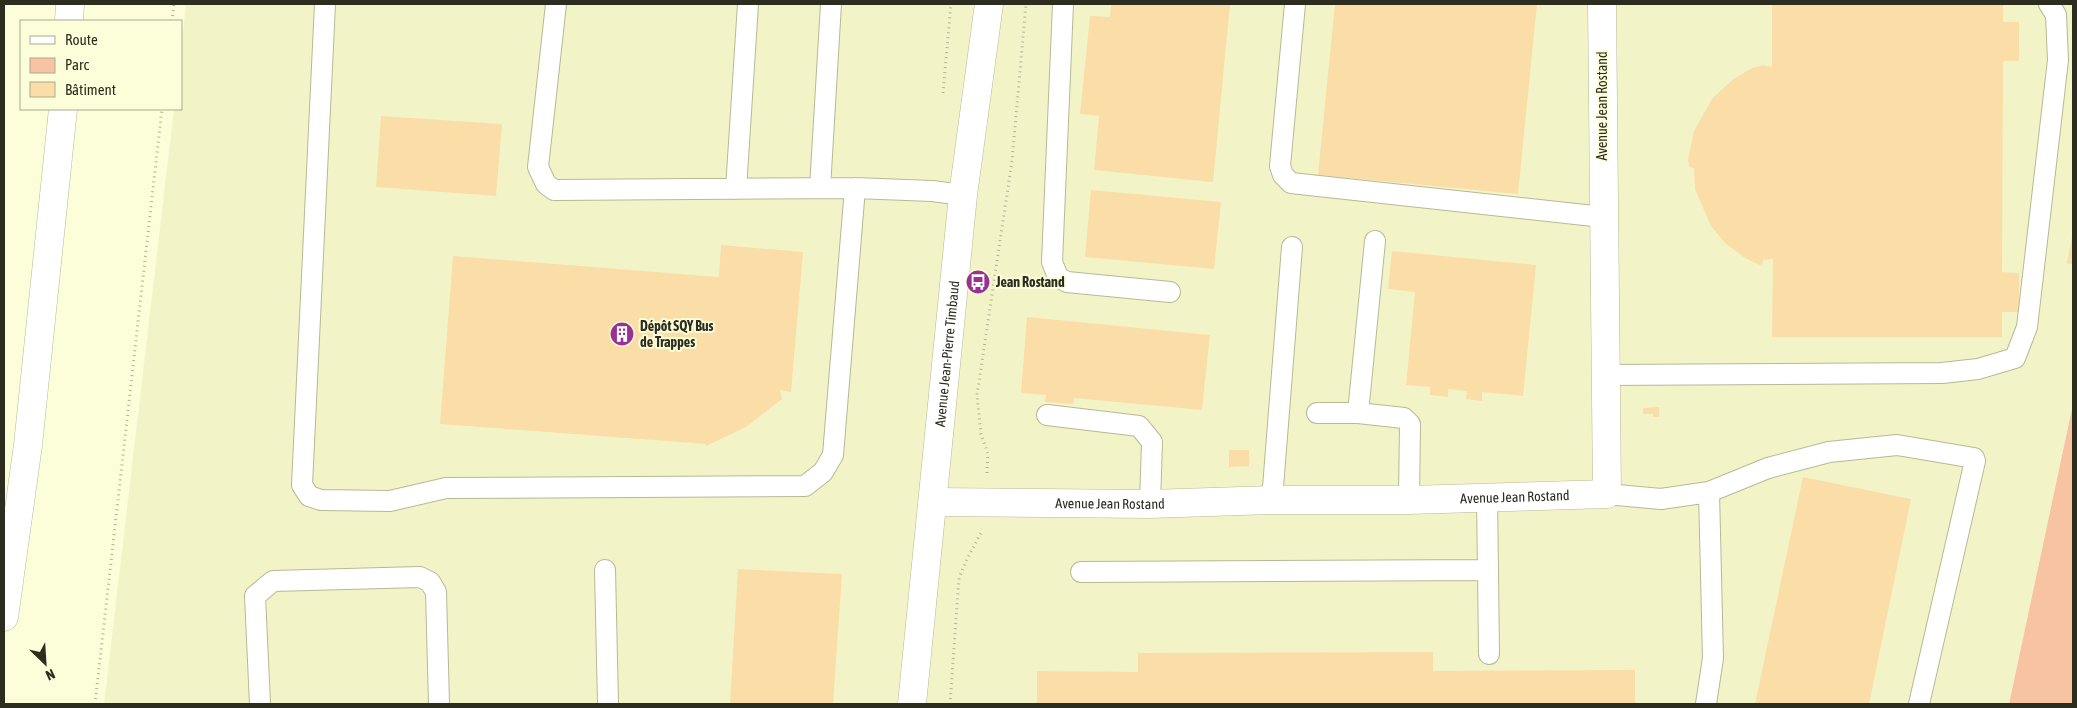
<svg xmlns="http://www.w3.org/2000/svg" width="2077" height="708" font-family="'Asap Condensed',sans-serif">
	<rect width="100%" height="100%" fill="#fcfed9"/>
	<!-- built -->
	<path fill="#f2f4c8" d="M186 4H2073V404L2009 704H104L174 109H181V48Z"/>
	<!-- green -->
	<path fill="#f7c3a3" d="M2073 404V704H2009Z"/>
	<!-- building -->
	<path fill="#fbdda8" d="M1111 4H1230L1213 182 1094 170 1099 116 1080 114 1090 16 1110 17Z
		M1335 4H1537L1518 194 1318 175Z
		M1772 4H2003V22H2019V61H2003L2002 272 2019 273V312H2002V337H1772L1773 259 1763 260 1762 266 1745 258 1725 243 1711 226 1695 189 1694 168 1689 167 1688 160 1694 131 1712 99 1732 80 1752 68 1763 65 1772 67Z
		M381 116 502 124 496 196 376 187Z
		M1091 190 1221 202 1214 269 1085 257Z
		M2072 237H2073V265L2067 263Z
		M721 245 803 252 791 392 780 390 782 399 746 427 706 446V444L440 424 453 256 719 277Z
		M1392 251 1536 265 1523 396 1482 392V401L1466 399 1467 391 1448 389V397L1430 395V387L1406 385 1415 292 1388 289Z
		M1027 317 1210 335 1202 410 1074 398V404L1045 402 1046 395 1021 393Z
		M1659 407V417H1653V414H1643V408Z
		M1229 450H1249V466L1229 467Z
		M1803 477 1911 499 1869 704H1755Z
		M738 569 842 574 833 704H730Z
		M1433 652V671L1635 670V704H1037V671L1138 672V653Z"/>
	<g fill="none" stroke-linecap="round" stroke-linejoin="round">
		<defs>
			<path id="lane" d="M325 4 302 485 309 496 321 500 390 501 446 488 805 486 823 472 833 455 855 188
				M556 4 538 167 546 184 554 190 855 188 932 191 963 195
				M1063 4 1052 262 1058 277 1067 282 1170 292
				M1295 4 1280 166 1283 175 1291 183 1603 217
				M820 188 831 4
				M736 189 748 4
				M1604 375 1942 373 1978 369 2015 358 2027 327 2058 60 2056 15 2049 4
				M1317 413H1358L1404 418 1410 424 1409 500
				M1358 413 1375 241
				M1047 415 1139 426 1152 442 1150 504
				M1606 494 1661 499 1709 492 1768 468 1829 452 1897 445 1974 458 1975 461 1919 704
				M1272 500 1292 247
				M605 570 608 704
				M1488 570 1489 654
				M1081 572 1488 570 1487 498
				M260 704 255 596 273 581 420 577 430 582 436 592 439 704
				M1706 704 1713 658 1709 492"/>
			<g id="street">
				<path id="s1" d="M934 502 1150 504 1272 500H1409L1607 494 1602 4"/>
			</g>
			<g id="secondary">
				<path d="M69 21 70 4"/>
				<path d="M4 617 28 445 63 109"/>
				<path id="s2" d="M912 704 963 195 989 4"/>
			</g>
		</defs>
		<!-- lane casing -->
		<use href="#lane" stroke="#b7b995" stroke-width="22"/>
		<!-- street casing -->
		<use href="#street" stroke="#b7b995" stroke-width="29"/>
		<!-- secondary casing -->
		<use href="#secondary" stroke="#b7b995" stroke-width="29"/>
		<!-- path -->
		<path stroke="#b2b397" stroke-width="3" stroke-dasharray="1 4" stroke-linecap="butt" d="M172 21 174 4
			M943 93 951 4
			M987 473 988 454 981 434 977 395 1012 161 1026 4
			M95 704 162 109
			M950 704 959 578 967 559 981 533"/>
		<!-- lane -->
		<use href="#lane" stroke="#fff" stroke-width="20"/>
		<!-- street -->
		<use href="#street" stroke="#fff" stroke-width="28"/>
		<!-- secondary -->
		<use href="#secondary" stroke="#fff" stroke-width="28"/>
	</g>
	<!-- icons -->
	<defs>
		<symbol id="bus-disc" viewBox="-11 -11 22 22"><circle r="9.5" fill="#983196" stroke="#fcfed9"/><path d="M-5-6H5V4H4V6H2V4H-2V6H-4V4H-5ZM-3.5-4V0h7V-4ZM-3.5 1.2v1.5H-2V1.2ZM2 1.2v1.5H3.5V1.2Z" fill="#fff"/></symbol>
		<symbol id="building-disc" viewBox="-11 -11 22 22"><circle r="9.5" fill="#983196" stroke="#fcfed9"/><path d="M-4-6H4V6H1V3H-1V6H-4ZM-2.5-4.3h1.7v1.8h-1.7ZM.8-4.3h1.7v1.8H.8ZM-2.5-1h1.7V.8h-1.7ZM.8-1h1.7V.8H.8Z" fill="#fff"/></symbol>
	</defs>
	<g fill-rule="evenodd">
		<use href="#bus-disc" x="964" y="268" width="28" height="28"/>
		<use href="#building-disc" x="608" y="320" width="28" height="28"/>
	</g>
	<g text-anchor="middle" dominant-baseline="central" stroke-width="4" stroke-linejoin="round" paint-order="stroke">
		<!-- street labels -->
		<g font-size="14" fill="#2c2d1f" stroke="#fcfed9">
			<text transform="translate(1602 106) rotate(-90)">Avenue Jean Rostand</text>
			<text stroke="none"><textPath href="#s2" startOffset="352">Avenue Jean-Pierre Timbaud</textPath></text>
			<text stroke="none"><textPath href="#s1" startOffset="581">Avenue Jean Rostand</textPath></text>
			<text stroke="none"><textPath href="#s1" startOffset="176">Avenue Jean Rostand</textPath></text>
		</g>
		<!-- poi labels -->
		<g font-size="14" font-weight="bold" fill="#2c2d1f" stroke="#fcfed9" text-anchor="start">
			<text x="996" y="282">Jean Rostand</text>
			<text x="640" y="326">Dépôt SQY Bus<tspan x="640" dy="16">de Trappes</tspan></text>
		</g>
	</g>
	<!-- border -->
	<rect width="2077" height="708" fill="none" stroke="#2c2d1f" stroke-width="10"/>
	<!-- legend -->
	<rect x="20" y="20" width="162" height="90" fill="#fcfed9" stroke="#a9aa8f"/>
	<rect x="30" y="36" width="25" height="8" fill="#ffffff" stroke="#a9aa8f"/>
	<text x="65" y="45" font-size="15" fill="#2c2d1f">Route</text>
	<rect x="30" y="58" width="25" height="15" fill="#f7c3a3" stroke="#a9aa8f"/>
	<text x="65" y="70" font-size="15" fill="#2c2d1f">Parc</text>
	<rect x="30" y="82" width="25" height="15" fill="#fbdda8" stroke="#a9aa8f"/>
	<text x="65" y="95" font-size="15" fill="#2c2d1f">Bâtiment</text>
	<!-- north arrow -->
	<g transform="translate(45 663) rotate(155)" stroke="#fcfed9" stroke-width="4" paint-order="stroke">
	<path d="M0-4L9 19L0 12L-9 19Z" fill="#2c2d1f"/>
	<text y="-8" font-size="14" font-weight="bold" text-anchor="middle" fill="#2c2d1f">N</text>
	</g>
</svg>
